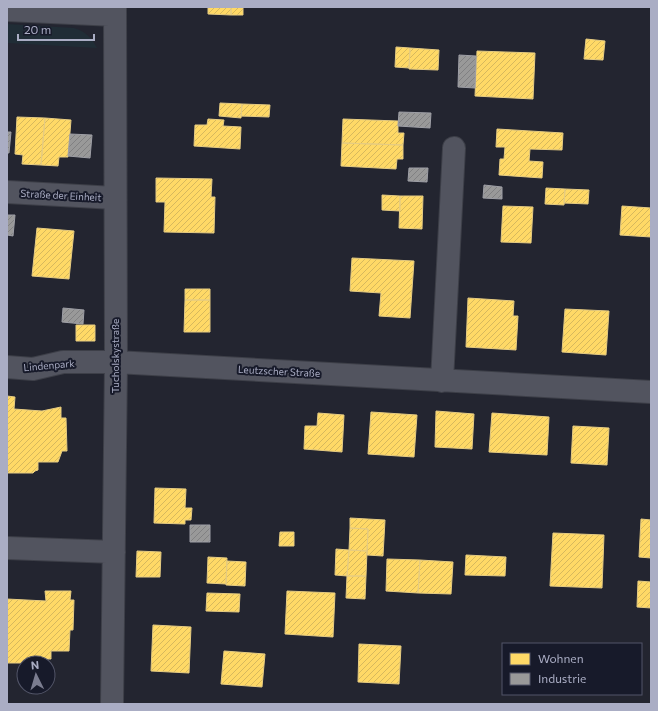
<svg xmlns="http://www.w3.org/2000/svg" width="658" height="711" font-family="Commissioner,sans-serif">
	<defs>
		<pattern id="homes-hatch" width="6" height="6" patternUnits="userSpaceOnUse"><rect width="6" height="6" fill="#ffd966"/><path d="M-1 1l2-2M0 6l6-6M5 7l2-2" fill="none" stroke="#d6b85d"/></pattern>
		<pattern id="industry-hatch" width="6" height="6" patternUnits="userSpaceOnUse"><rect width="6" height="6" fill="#999"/><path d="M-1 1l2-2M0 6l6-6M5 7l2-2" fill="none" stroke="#808082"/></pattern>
	</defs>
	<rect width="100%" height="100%" fill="#232530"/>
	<!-- grass -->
	<path fill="#202d36" d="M7 24 74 28C86 32 91 37 97 48L7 43Z"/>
	<!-- homes -->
	<path fill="url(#homes-hatch)" stroke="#e6cc82" d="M208 7H231V15L208 14Z
		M231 7H243V15H231Z
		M586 39 605 41 603 60 584 59Z
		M396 47 410 48 409 68 395 67Z
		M410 48 439 50 438 70 409 69Z
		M477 51 535 53 533 99 475 96Z
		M220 103 242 104 241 118 219 116Z
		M242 104 270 105 269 117 241 116Z
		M17 117 45 118 41 165 22 164 23 155 15 154Z
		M45 118 71 120 68 157H59L58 166 41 165Z
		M208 119 224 120 223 126 241 127 240 149 194 146 195 125H207Z
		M343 119 398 121V133H404L403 145 342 143Z
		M497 129 563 133 562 150 530 149 529 161 543 162 542 178 499 175 500 159H504L505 147H496Z
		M342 143 403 145V159H397L396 169 341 166Z
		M156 178 212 179 211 197H215L214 233 164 232 165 202H156Z
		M546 188 565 189 564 205 545 204Z
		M565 189 589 190 588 204 564 203Z
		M382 195 400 196V211L382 210Z
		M400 196H423L422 229 399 228Z
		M503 206 533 207 531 243 501 242Z
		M622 206 651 208V237L620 235Z
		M37 228 74 231 69 279 32 276Z
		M352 258 414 261 410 318 379 316 381 293 350 291Z
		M185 289H210V300H185Z
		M468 298 514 301 513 316H518L516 350 466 347Z
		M185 300H210V332H184Z
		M565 309 609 311 606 355 562 352Z
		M76 325H95V341H76Z
		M7 396 15 397 14 409 42 411 61 407V418H66L67 451H62L58 462H38V470L35 471 33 473H7Z
		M436 411 474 414 472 449 435 447Z
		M371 412 417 415 414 457 368 454Z
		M318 413 344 415 342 452 304 449 305 426H317Z
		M492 413 549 417 547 455 489 452Z
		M573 426 609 428 607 465 571 463Z
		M155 488 186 489 185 508H192L191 520H185V524L154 523Z
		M350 518 385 520 383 556 367 555 368 529 350 528Z
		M641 519 651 520V558L639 557Z
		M350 528 368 529 367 551 349 550Z
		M280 532H294V546H279Z
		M553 533 604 535 602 588 550 586Z
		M336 549 349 550 347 576 335 575Z
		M349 550 367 551 366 576H347Z
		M137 551 161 552 160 577H136Z
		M466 555 506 557 505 576 465 575Z
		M208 557 227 558 226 584 207 583Z
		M387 559 420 560 418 593 386 591Z
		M420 560 453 562 451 594 418 593Z
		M227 561 246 562 245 586 226 585Z
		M347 576H366L365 599 346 598Z
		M638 581 651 582V608L637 607Z
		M45 591H71L70 600H74L73 630H70L69 651H51V659H34L33 663H7V599L46 601Z
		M287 591 335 593 333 637 285 634Z
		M207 593 240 594 239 612 206 611Z
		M153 625 191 627 189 673 151 671Z
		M359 644 401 646 399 684 358 682Z
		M224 651 265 654 262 687 221 684Z"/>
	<!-- industry -->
	<path fill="url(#industry-hatch)" stroke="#9e9fa6" d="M459 55 476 56 475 88 458 87Z
		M399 112 431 113 430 128 398 126Z
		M7 132H11L9 153H7Z
		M70 134 92 135 90 158 68 156Z
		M409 168H428L427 182 408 181Z
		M484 185 502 187V199L483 198Z
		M7 215H15L13 236 7 235Z
		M63 308 84 310 83 324 62 322Z
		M190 525H210V542H190Z"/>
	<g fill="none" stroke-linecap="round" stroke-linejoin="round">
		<defs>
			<path id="street" d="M7 10 115 15
				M7 192 115 198
				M7 367 33 369 63 362H116L651 392
				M442 381 454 148
				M7 548 114 552
				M112 704 116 362 115 7"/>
		</defs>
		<!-- street casing -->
		<use href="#street" stroke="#3d3f48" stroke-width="24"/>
		<!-- street -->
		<use href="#street" stroke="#52545f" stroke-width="22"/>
	</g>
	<g text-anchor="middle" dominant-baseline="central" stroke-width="4" stroke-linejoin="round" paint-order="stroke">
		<!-- street labels -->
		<g font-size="10" fill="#aaadc4" stroke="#171a2a">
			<text transform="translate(61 195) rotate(3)">Straße der Einheit</text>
			<text transform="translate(115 356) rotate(-90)">Tucholskystraße</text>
			<text transform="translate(49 365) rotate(-5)">Lindenpark</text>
			<text transform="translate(279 371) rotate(3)">Leutzscher Straße</text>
		</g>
	</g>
	<!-- border -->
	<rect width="658" height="711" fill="none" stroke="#aaadc4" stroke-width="16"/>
	<!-- legend -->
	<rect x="502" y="643" width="140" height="52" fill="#171a2a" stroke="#525568"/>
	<rect x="510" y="653" width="20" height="12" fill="#ffd966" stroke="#525568"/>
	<text x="538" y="663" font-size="12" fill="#aaadc4">Wohnen</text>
	<rect x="510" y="673" width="20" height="12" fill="#999999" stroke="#525568"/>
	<text x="538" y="683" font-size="12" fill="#aaadc4">Industrie</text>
	<!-- north arrow -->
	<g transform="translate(36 675) rotate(355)"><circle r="19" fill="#171a2a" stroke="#525568"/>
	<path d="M0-3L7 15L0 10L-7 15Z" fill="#7b7d90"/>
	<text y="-6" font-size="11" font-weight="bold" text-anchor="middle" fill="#aaadc4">N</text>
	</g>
	<!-- scale -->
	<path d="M18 34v6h76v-6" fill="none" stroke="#aaadc4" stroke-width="2"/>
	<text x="24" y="34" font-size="12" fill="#aaadc4" stroke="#171a2a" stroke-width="3" paint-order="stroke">20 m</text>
</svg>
